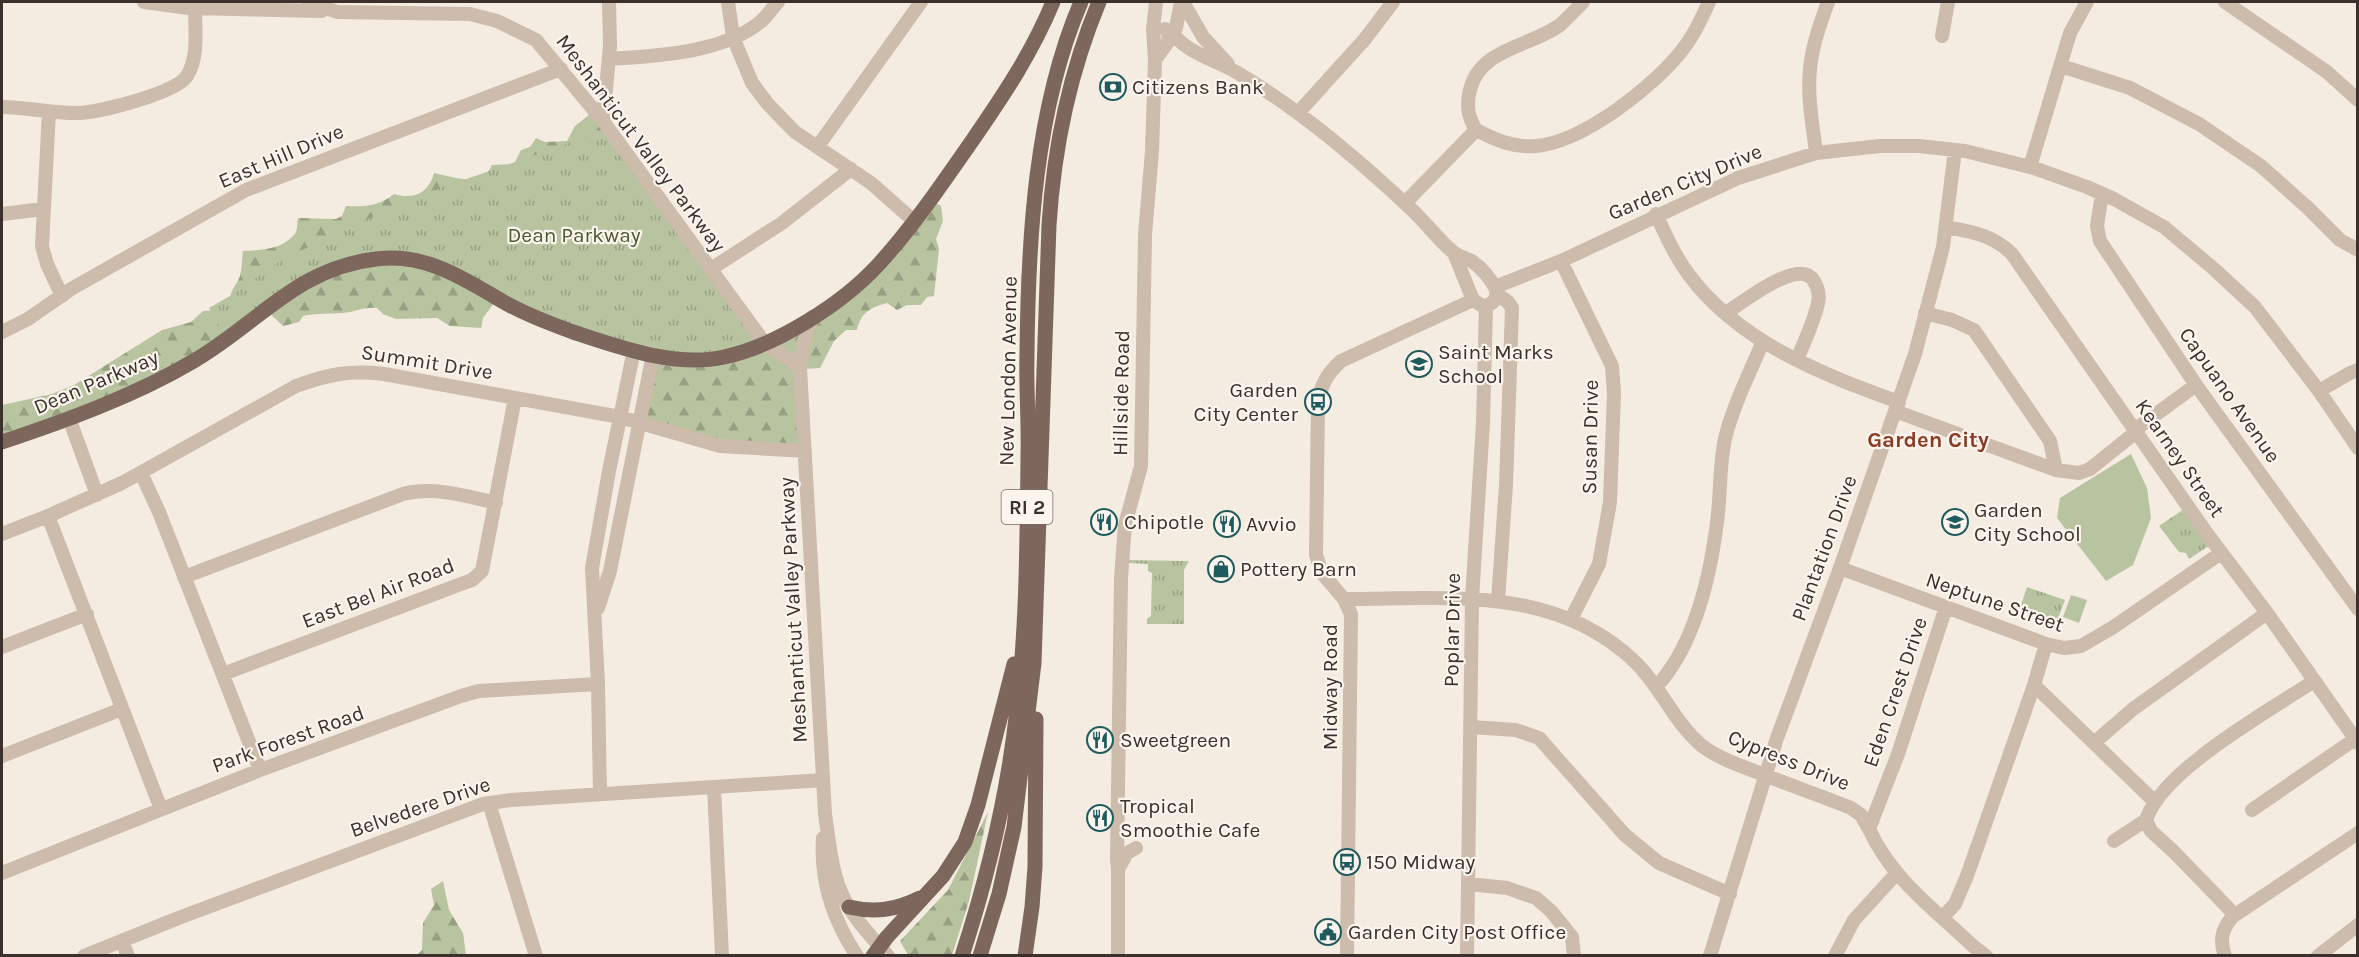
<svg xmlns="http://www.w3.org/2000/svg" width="2359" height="957" font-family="Karla,sans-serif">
	<defs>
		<pattern id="forest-firs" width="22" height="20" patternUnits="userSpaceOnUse" patternTransform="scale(1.5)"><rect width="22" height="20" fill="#b8c4a0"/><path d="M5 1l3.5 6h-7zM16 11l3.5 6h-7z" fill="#97a083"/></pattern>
		<pattern id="park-tufts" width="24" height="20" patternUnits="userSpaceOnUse" patternTransform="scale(1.5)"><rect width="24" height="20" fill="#b8c4a0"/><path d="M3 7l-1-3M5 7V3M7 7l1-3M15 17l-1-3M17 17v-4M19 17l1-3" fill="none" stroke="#97a083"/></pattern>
	</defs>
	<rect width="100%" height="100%" fill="#f4ebe1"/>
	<!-- forest -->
	<path fill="url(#forest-firs)" d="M595 110 766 343 835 301 932 201 941 206 943 221 936 239 939 249 934 296 927 297 921 305H907L897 310 887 303C870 308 861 312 857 330H846L834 341 820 368 802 369 805 447 769 449 642 423 652 357 498 298 483 318 481 328 450 326 437 318 396 319 383 314 377 308C361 307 357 312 343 313 330 314 316 313 303 316L299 322 283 326 266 310 205 354 2 442V405L52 394 74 385 162 330 191 322 203 311 219 310 230 299C231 289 236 286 240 276 242 268 242 259 243 251 260 250 280 250 293 236 298 232 297 223 298 218L336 219 342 216 346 206C364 207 380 206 394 194 414 200 429 193 434 173 452 177 483 188 492 165L514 164 521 150 530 147 536 138 545 142 567 141 575 126Z
		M988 812 969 901 952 955H908L900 941 948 890Z
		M443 881 449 910 463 933 466 955H417L422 950 423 923 434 905 431 889Z"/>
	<!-- park -->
	<path fill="url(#park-tufts)" d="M606 130 761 343 724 354 653 352 535 314 465 275 363 257 225 336 209 308 237 292 281 260 415 197Z
		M2184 509 2210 545 2189 559 2186 553 2179 552 2159 526Z
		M1127 560 1189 561 1184 570V624H1147V619L1151 616 1152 573 1148 571V564L1128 563Z
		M2027 587 2065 600 2057 621 2020 608Z"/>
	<!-- garden -->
	<path fill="#b8c4a0" d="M2131 454 2147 488 2151 518 2133 565 2106 581 2057 518 2060 498Z
		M2071 595 2087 600 2079 623 2063 617Z"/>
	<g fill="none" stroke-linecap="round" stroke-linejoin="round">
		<!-- minor -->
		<path stroke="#cdbbac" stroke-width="14" d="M144 2 189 8 322 11
			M308 2 337 12 470 14 497 21 536 40 603 121 766 345 790 359 800 368
			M728 2 733 37 752 83 767 103 795 132 871 183 914 221
			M1183 2 1203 37 1228 64
			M2225 2 2327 72 2358 100
			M1165 29 1169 31 1176 28 1181 2
			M1172 30C1179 50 1218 61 1236 72 1298 108 1355 157 1408 206 1424 220 1437 239 1453 252 1459 257 1467 258 1473 262 1483 269 1491 280 1496 289 1498 299 1493 305 1483 306L1473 300 1454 253
			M1942 36 1948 2
			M609 59C655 56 723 53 760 22 767 17 772 8 778 2
			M1155 60 1168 42 1169 31
			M2061 66 2130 88 2199 124 2261 166 2308 208 2340 240 2358 250
			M2 107C28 107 53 114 80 113 100 112 177 93 187 76 199 57 195 29 195 8
			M49 112 42 246 47 264 62 296
			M1298 113 1365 39 1393 2
			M603 121 610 46 609 2
			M1476 130C1468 116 1466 106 1470 90 1480 48 1530 47 1560 25 1568 18 1576 9 1583 2
			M818 146 921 2
			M1816 153C1813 126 1807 97 1810 69 1812 46 1820 24 1828 2
			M2030 167 2070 33 2087 2
			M2102 194 2097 226 2100 241 2196 385 2358 609
			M1405 203 1476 130C1496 140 1513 148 1536 146 1583 142 1655 86 1683 49 1694 35 1702 18 1709 2
			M2 214 43 209
			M1656 214C1666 236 1675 256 1689 275 1740 343 1822 374 1899 402
			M1946 227C1973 232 1993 235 2012 254L2208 535 2267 613 2358 743
			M1561 261 1612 366 1614 393 1610 502 1599 564 1571 619
			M711 269 782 223 851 169
			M1495 287 1561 261 1738 178 1816 153 1880 146H1919L1965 151 2034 168 2087 187 2114 199 2164 227 2214 269 2255 307 2319 391 2358 448
			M1497 294 1508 302 1512 308 1506 485 1498 600
			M1726 313C1742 303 1800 256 1814 281 1818 288 1820 295 1818 303 1814 322 1804 342 1797 360
			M1925 313 1952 320 1974 330 2050 441 2056 470
			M812 317 804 341 800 368 825 814C829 840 831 868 841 892 851 916 871 936 888 956
			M2 332 28 319 71 289 246 190 561 69
			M2319 391 2350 373 2358 370
			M1895 411 2056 470 2079 473 2090 469 2136 432 2140 426 2196 385
			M69 418 97 495
			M141 473 159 512 260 770
			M48 516 161 809
			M2 534 48 516 122 483 296 386C329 374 349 370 384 374L620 417 720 446 805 451
			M1840 568 2046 644 2064 648 2081 646 2112 628 2221 553
			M184 577 403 494C434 486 466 496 496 503
			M1344 599C1446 599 1553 585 1633 660 1660 685 1673 721 1701 745 1716 757 1736 764 1754 771 1786 784 1819 795 1851 808L1861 815 1869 829
			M1946 607 1898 754 1869 829C1891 878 1934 909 1973 946L1986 956
			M598 608 610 571 653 354
			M2 647 87 614
			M223 674 461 584 472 580 482 571 515 398
			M2034 685 2155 802
			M1656 687C1695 645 1710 578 1717 522 1721 494 1719 466 1725 439 1733 405 1750 373 1763 341
			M1471 727 1516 730 1539 738 1625 835 1659 863 1730 894
			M2095 742 2133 709 2267 613
			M2 756 122 709
			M714 787 722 956
			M600 794 598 684 592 568 609 471 634 350
			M489 803 536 956
			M2252 810 2355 739
			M823 838C820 881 833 920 857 956
			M2114 841 2146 820
			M1118 869 1127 853 1136 848
			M2 873 260 770 461 696 479 691 598 684
			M1468 884 1507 888 1536 898 1551 911 1572 937 1574 956
			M2235 915 2174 852 2151 831 2146 820C2162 770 2269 711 2314 681
			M1943 917 1955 904 1967 876 2034 685 2046 644
			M122 941 128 956
			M84 956 181 917 483 804 511 800 823 780
			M1118 956V869L1117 860 1121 578 1125 525 1141 466 1145 235 1152 151 1155 60 1153 29 1156 2
			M1347 956 1351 614 1344 599 1322 573 1316 555 1318 402C1322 383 1327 374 1341 361L1473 300
			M1467 956 1472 599 1483 423 1486 306
			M1710 956 1777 738 1840 568 1915 354 1943 247 1955 150
			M1835 956 1854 920 1896 874
			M2225 956C2219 940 2222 930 2232 917L2358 833
			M2318 956 2358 925"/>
		<!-- major -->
		<path stroke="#7d675c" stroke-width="15" d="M2 442C65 421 134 396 192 362 257 325 296 268 376 259 425 253 461 277 502 301 524 314 548 323 573 332 619 347 675 368 724 357 776 346 842 304 878 265 913 227 942 184 972 141 1003 96 1032 53 1053 2
			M849 907C875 913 896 910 920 898
			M873 956 887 937 943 876 965 842 978 805 1014 664
			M962 956C988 876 1008 793 1017 709 1027 626 1027 541 1028 457 1029 423 1026 389 1027 355 1028 239 1035 109 1081 2
			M980 956 999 894 1014 827 1034 663 1049 225C1054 147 1069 74 1099 2
			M1025 956 1032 907 1035 867 1036 719"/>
	</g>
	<!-- icons -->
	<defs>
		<symbol id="bank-ring" viewBox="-11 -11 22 22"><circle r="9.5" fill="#fbf5ee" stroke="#1f5a5e" stroke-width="1.5"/><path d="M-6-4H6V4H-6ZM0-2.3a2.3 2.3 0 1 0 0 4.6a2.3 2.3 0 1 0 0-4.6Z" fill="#1f5a5e"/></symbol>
		<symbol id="school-ring" viewBox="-11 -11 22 22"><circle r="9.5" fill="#fbf5ee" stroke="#1f5a5e" stroke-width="1.5"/><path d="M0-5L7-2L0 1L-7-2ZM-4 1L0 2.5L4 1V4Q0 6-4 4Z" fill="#1f5a5e"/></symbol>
		<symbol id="bus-ring" viewBox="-11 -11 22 22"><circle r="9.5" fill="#fbf5ee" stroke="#1f5a5e" stroke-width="1.5"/><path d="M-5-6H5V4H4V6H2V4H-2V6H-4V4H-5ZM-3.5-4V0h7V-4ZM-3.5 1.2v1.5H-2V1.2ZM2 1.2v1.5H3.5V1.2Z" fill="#1f5a5e"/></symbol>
		<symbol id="restaurant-ring" viewBox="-11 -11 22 22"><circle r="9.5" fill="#fbf5ee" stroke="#1f5a5e" stroke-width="1.5"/><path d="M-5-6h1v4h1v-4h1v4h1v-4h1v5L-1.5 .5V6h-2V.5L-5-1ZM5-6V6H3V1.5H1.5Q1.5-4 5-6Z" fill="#1f5a5e"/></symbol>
		<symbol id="shop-ring" viewBox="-11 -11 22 22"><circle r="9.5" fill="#fbf5ee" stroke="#1f5a5e" stroke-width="1.5"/><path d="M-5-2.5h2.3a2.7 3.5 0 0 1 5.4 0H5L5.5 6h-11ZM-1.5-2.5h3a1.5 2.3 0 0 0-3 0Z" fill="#1f5a5e"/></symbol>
		<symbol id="civic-ring" viewBox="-11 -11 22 22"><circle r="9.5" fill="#fbf5ee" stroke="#1f5a5e" stroke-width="1.5"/><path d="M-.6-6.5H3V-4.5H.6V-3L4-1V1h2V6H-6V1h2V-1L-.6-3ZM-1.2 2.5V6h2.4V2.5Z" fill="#1f5a5e"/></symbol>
	</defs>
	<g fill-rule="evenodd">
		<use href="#bank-ring" x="1098" y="72" width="30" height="30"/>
		<use href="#school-ring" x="1404" y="349" width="30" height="30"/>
		<use href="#bus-ring" x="1303" y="387" width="30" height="30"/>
		<use href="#restaurant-ring" x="1089" y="507" width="30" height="30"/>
		<use href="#school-ring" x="1940" y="507" width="30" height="30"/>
		<use href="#restaurant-ring" x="1212" y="509" width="30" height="30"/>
		<use href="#shop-ring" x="1206" y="554" width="30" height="30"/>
		<use href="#restaurant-ring" x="1085" y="725" width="30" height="30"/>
		<use href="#restaurant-ring" x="1085" y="803" width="30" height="30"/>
		<use href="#bus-ring" x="1332" y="847" width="30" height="30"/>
		<use href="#civic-ring" x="1313" y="917" width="30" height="30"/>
	</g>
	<g text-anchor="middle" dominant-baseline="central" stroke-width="4.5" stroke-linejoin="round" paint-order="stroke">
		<!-- shield labels -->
		<rect fill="#fbf5ee" stroke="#756b66" stroke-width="1.5" x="1001.5" y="490" width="51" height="34" rx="4.5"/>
		<g font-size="20" font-weight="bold" fill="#3b302b">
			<text x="1027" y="507">RI 2</text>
		</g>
		<!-- poi labels -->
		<g font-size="21" fill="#3b302b" stroke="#fbf5ee" text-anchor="start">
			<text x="1132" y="87">Citizens Bank</text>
			<text x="1438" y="352">Saint Marks<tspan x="1438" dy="24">School</tspan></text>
			<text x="1298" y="390" text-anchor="end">Garden<tspan x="1298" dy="24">City Center</tspan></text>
			<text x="1974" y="510">Garden<tspan x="1974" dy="24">City School</tspan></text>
			<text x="1124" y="522">Chipotle</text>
			<text x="1246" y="524">Avvio</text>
			<text x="1240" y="569">Pottery Barn</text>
			<text x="1120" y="740">Sweetgreen</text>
			<text x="1120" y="806">Tropical<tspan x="1120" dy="24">Smoothie Cafe</tspan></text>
			<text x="1366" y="862">150 Midway</text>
			<text x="1348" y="932">Garden City Post Office</text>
		</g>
		<!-- street labels -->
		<g font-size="21" fill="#3b302b" stroke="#fbf5ee">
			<text transform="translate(641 143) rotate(53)">Meshanticut Valley Parkway</text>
			<text transform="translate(281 156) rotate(-23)">East Hill Drive</text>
			<text transform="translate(1685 182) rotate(-23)">Garden City Drive</text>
			<text transform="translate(427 362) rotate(9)">Summit Drive</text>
			<text transform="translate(1008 371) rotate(-89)">New London Avenue</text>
			<text transform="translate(96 382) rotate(-23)">Dean Parkway</text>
			<text transform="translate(1121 393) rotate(-89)">Hillside Road</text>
			<text transform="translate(2230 395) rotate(55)">Capuano Avenue</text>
			<text transform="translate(1590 437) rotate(-89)">Susan Drive</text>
			<text transform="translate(2180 458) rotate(55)">Kearney Street</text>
			<text transform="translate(1824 548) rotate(-70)">Plantation Drive</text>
			<text transform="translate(378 593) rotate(-21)">East Bel Air Road</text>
			<text transform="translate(1995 602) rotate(19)">Neptune Street</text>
			<text transform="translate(793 610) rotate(-93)">Meshanticut Valley Parkway</text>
			<text transform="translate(1452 630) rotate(-89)">Poplar Drive</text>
			<text transform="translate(1330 687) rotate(-90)">Midway Road</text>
			<text transform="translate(1895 692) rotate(-71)">Eden Crest Drive</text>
			<text transform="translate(288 739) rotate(-20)">Park Forest Road</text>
			<text transform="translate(1789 760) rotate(22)">Cypress Drive</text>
			<text transform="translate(420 807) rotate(-19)">Belvedere Drive</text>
		</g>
		<!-- park labels -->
		<g font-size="21" fill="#4a5a2e" stroke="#fbf5ee">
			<text x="574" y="235">Dean Parkway</text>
		</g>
		<!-- neighbourhood labels -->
		<g font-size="22" font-weight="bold" fill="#8c3b22" stroke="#fbf5ee">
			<text x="1928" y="440">Garden City</text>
		</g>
	</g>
	<!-- border -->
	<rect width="2359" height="957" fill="none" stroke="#3b302b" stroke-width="6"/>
</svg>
